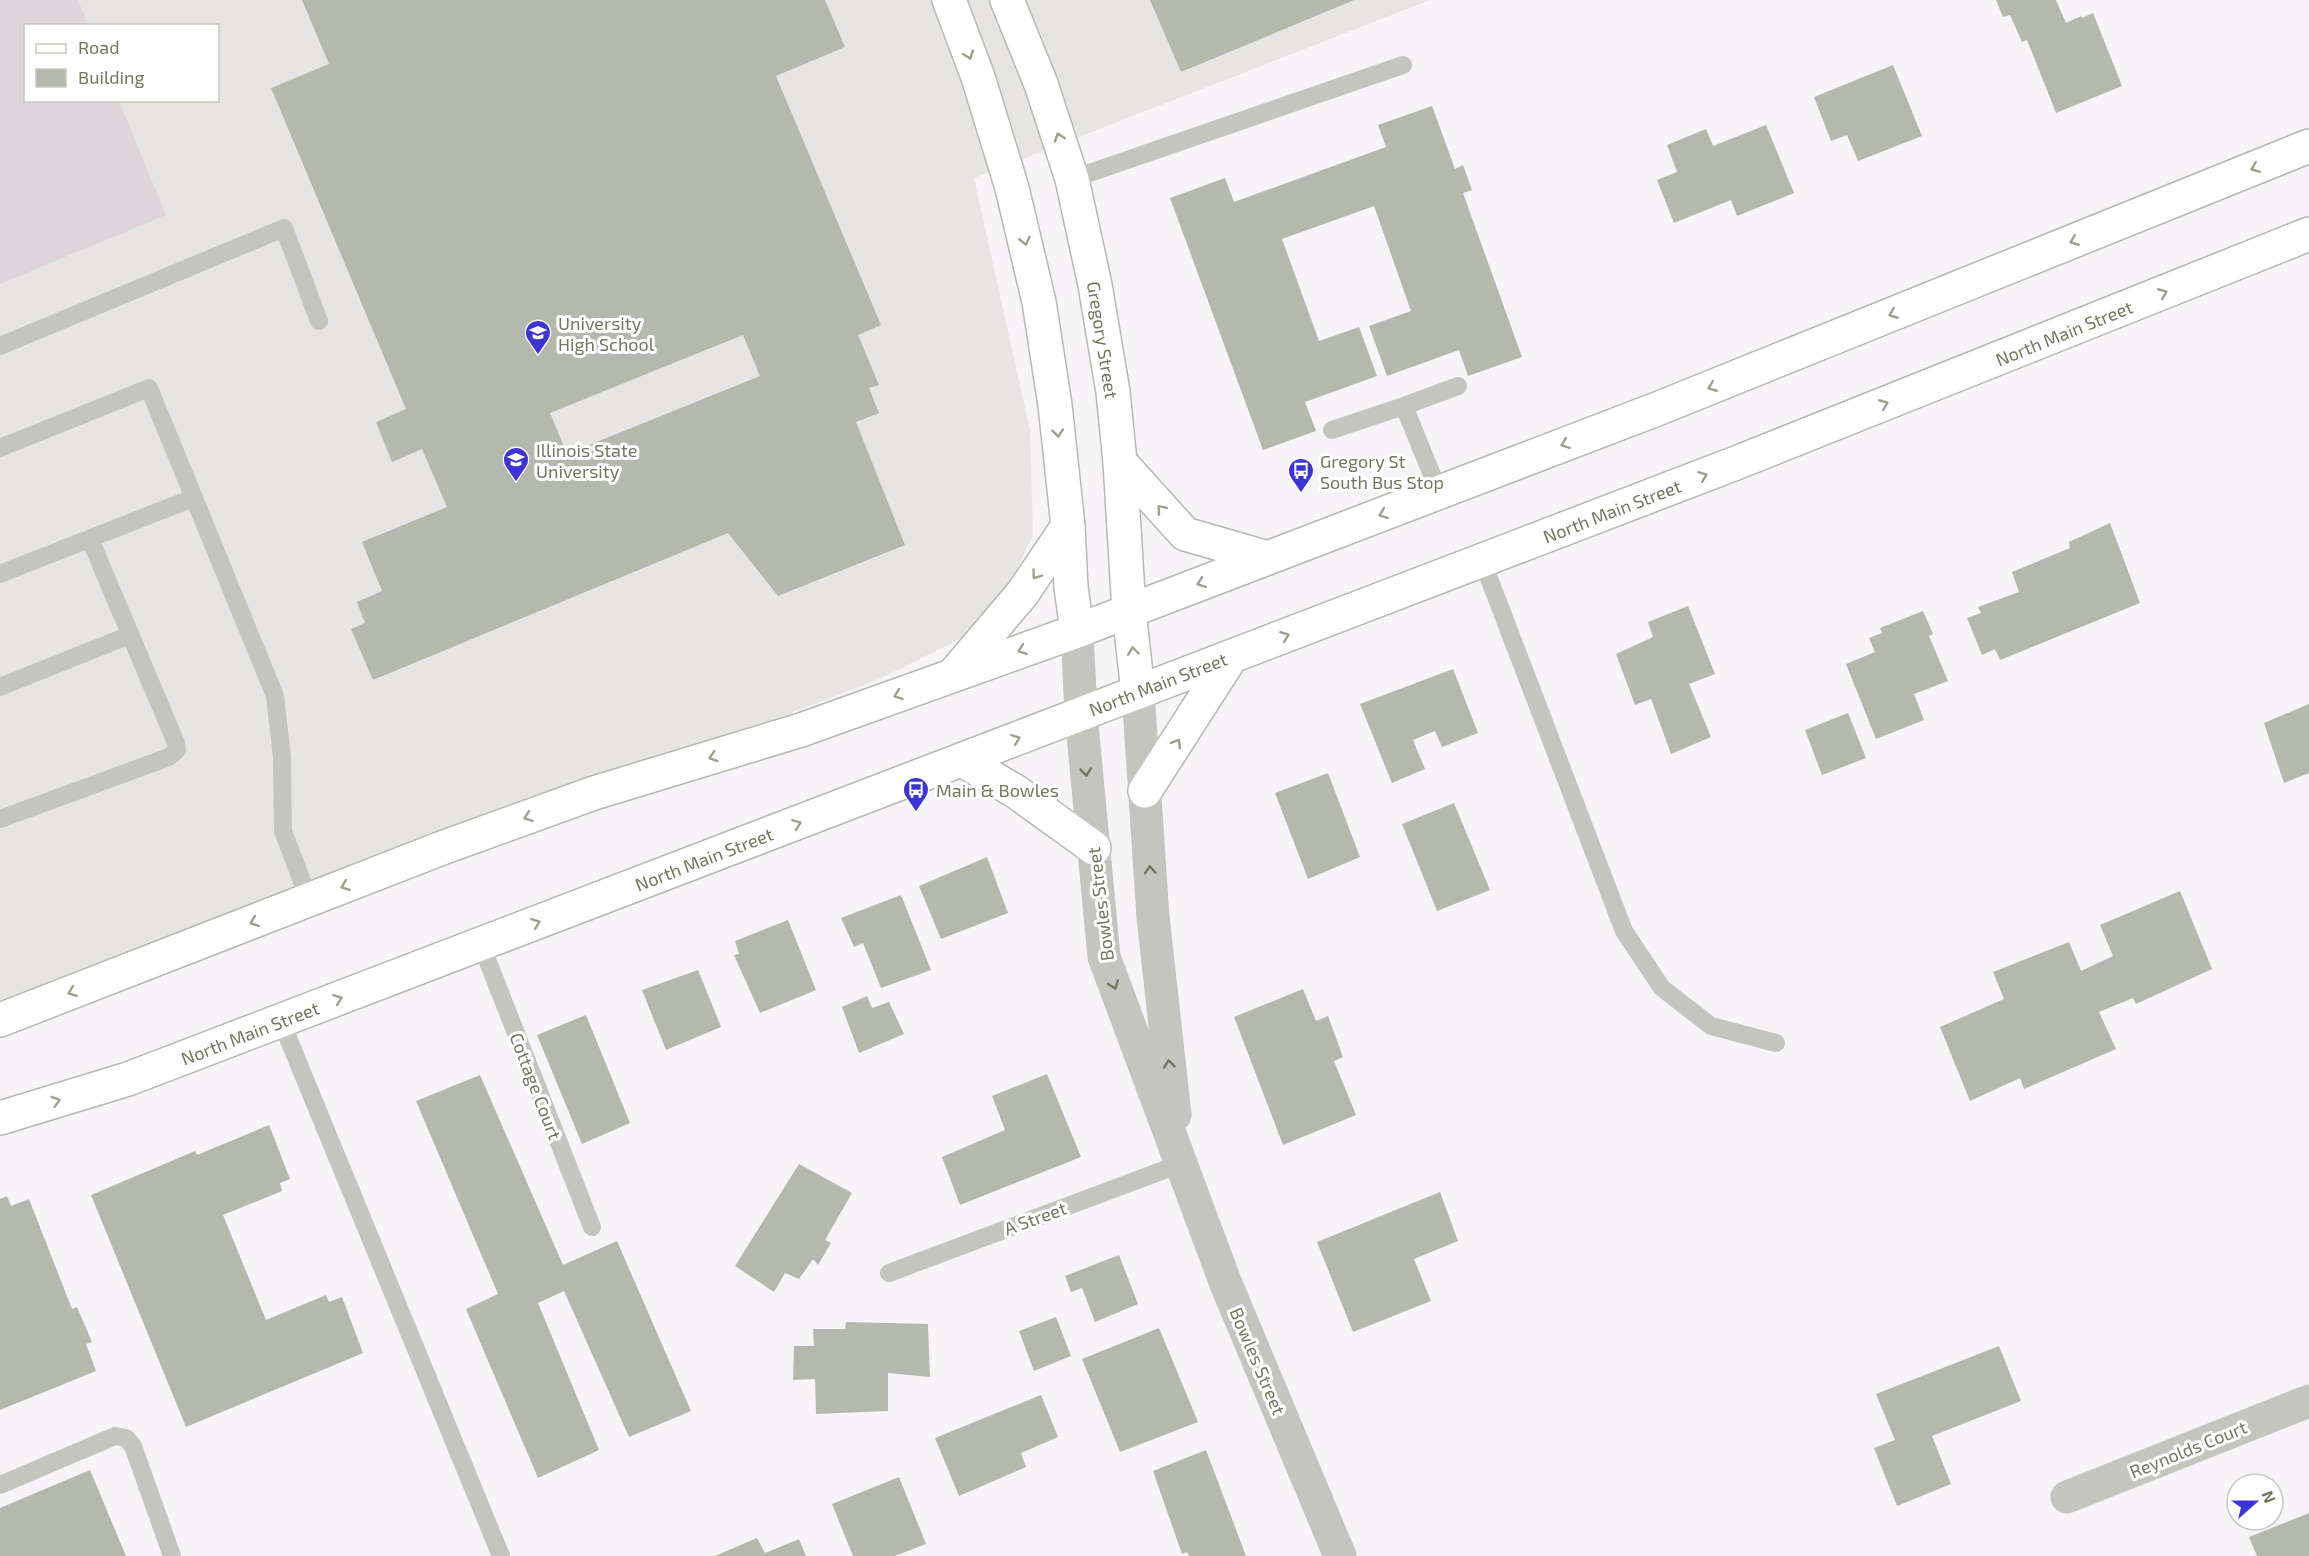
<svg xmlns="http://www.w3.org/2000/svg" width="2309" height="1556" font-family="'Exo 2',sans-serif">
	<rect width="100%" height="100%" fill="#f6f4f7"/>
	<!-- built -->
	<path fill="#e6e5e4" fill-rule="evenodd" d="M0 0H1430L974 178 1030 430 1033 535 1007 590 972 633 877 680 0 1016ZM26 26H218V100H26Z"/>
	<!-- pitch -->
	<path fill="#ddd5da" d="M0 0H78L88 25 26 26V100L119 101 166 215 0 284Z"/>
	<!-- building -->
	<path fill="#b5b8ac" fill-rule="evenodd" d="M302 0H825L845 47 776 76 881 325 858 335 879 385 869 388 879 413 856 422 905 545 778 596 728 533 373 680 351 629 365 623 357 602 382 591 362 542 447 507 422 449 392 462 376 422 406 409 271 88 329 64ZM743 335 760 376 567 454 550 413Z
		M1150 0H1354L1181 72Z
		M1996 0H2056L2066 23 2081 16 2082 18 2093 13 2122 86 2056 113 2027 40 2022 42 2010 15 2003 17Z
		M1893 65 1922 136 1858 161 1847 135 1831 141 1814 97Z
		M1432 106 1455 169 1463 165 1472 190 1463 193 1522 357 1468 376 1459 350 1387 376 1369 326 1411 311 1374 206 1282 239 1319 341 1359 327 1377 376 1305 402 1316 431 1263 450 1170 198 1225 178 1234 202 1386 147 1378 125Z
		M1766 125 1794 193 1737 216 1731 200 1674 223 1657 180 1677 172 1667 145 1706 129 1713 146Z
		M2110 523 2140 603 2000 660 1995 649 1982 655 1967 618 1981 613 1978 607 2019 592 2012 572 2070 548 2069 542Z
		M1688 606 1715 674 1689 684 1711 737 1671 754 1651 699 1635 705 1616 654 1653 637 1648 622Z
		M1923 611 1933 634 1929 636 1948 681 1914 694 1924 720 1876 739 1846 664 1875 652 1869 638 1882 633 1880 628Z
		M1453 669 1478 733 1442 747 1435 731 1413 740 1425 769 1392 783 1360 704Z
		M2309 704V773L2284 783 2264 723Z
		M1848 713 1866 758 1822 775 1805 730Z
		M1328 773 1360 857 1308 879 1275 793Z
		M1454 803 1490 890 1437 911 1402 824Z
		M987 857 1008 913 941 939 919 886Z
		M2180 891 2212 969 2136 1004 2133 998 2099 1012 2116 1049 2024 1089 2020 1078 1970 1101 1940 1027 2004 999 1993 972 2069 942 2081 971 2113 956 2100 925Z
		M901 895 931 970 881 988 863 943 854 947 841 918Z
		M788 920 816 990 760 1013 734 955 739 954 735 941Z
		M698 970 721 1027 666 1050 642 990Z
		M1303 989 1316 1021 1328 1016 1343 1057 1334 1061 1356 1115 1283 1145 1234 1017Z
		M867 996 872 1008 889 1002 904 1034 859 1053 842 1007Z
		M586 1015 630 1123 582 1144 537 1035Z
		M1047 1074 1081 1157 960 1205 942 1157 1005 1130 992 1096Z
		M480 1075 563 1265 617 1241 691 1411 629 1437 564 1291 538 1303 599 1450 538 1478 466 1309 498 1294 416 1101Z
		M269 1125 290 1179 280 1183 282 1191 223 1215 266 1320 326 1295 329 1302 342 1297 363 1353 186 1427 91 1195 195 1151 197 1155Z
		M799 1164 852 1193 825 1240 831 1243 818 1265 813 1259 799 1279 785 1273 774 1292 735 1266Z
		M1440 1192 1458 1241 1414 1259 1431 1301 1353 1332 1317 1242Z
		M7 1196 11 1206 29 1199 72 1309 77 1307 92 1342 86 1344 96 1371 0 1410V1199Z
		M1119 1255 1138 1304 1095 1322 1082 1288 1071 1292 1065 1276Z
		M1056 1317 1071 1356 1034 1371 1019 1331Z
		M846 1322 928 1324 930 1377 888 1373V1411L816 1414 815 1379 793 1380 794 1346H814L813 1329H845Z
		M1159 1328 1198 1422 1120 1452 1082 1359Z
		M1999 1346 2021 1401 1932 1436 1951 1484 1897 1506 1874 1448 1895 1440 1876 1394Z
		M1041 1395 1058 1437 1021 1453 1026 1467 959 1496 935 1438Z
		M1206 1450 1246 1556H1189L1187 1552 1182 1554 1153 1471Z
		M90 1470 126 1556H0V1508Z
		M899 1477 926 1544 895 1556H853L832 1504Z
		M2309 1513V1556H2257L2249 1537Z
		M757 1538 765 1553 799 1539 806 1556H715Z"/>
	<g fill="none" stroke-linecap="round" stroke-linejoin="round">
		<defs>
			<path id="secondary" d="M949 0 978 77 1012 188 1039 302 1055 405 1068 526 1071 587 1077 631
				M1007 0 1041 84 1072 179 1095 285 1113 392 1120 462 1129 611 1138 692"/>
			<path id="primary" d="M1120 462 1185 534 1268 558
				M954 674 1022 594 1068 526
				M962 760 1015 791 1094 848
				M1145 791 1231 657
				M0 1020 442 848 594 793 801 730 1077 631 1657 409 2309 146
				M0 1118 128 1079 1736 463 2309 234"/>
		</defs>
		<!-- secondary casing -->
		<use href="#secondary" stroke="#b7bab0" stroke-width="36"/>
		<!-- primary casing -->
		<use href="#primary" stroke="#b5b8af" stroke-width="36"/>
		<!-- lane -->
		<path stroke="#c3c5be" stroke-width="18" d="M1072 179 1403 65
			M0 346 284 228 319 321
			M1332 430 1404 406
			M0 448 149 388 275 696 282 757 283 831 309 900
			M1439 492 1404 406 1458 386
			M1482 560 1624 931 1662 988 1711 1026 1776 1043
			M0 574 193 498
			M0 687 130 635
			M0 819 169 757 177 750 176 743 90 539
			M481 944 592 1227
			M281 1021 501 1556
			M889 1273 1180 1164
			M0 1485 115 1436 126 1438 133 1446 172 1556"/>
		<!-- street -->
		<path stroke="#c3c5be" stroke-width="33" d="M1077 631 1081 714 1104 957 1226 1284 1340 1556
			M1138 692 1153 917 1175 1115
			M2067 1497 2309 1401"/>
		<!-- secondary -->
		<use href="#secondary" stroke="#fff" stroke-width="33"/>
		<!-- primary -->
		<use href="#primary" stroke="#fff" stroke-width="33"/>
	</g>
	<!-- one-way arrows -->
	<defs><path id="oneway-chevron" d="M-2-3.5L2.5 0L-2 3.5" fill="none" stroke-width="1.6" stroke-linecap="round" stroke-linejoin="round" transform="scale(1.5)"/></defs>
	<g stroke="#9ba08f">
		<use href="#oneway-chevron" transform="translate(969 55) rotate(70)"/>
		<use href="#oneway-chevron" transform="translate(1059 137) rotate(-108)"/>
		<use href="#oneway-chevron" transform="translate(2255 168) rotate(158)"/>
		<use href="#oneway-chevron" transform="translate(1025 241) rotate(77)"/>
		<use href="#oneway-chevron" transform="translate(2074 241) rotate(158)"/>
		<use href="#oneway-chevron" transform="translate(2163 293) rotate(-22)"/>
		<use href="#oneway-chevron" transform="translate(1893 314) rotate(158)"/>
		<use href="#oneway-chevron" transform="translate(1712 387) rotate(158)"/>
		<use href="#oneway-chevron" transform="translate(1884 404) rotate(-22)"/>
		<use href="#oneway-chevron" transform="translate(1058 433) rotate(84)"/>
		<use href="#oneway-chevron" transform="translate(1565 444) rotate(159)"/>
		<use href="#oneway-chevron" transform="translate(1703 476) rotate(-21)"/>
		<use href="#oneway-chevron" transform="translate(1161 509) rotate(-131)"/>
		<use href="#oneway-chevron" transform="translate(1383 514) rotate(159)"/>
		<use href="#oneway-chevron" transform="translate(1036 575) rotate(126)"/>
		<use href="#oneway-chevron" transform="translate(1201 583) rotate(160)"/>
		<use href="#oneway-chevron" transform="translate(1285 636) rotate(-21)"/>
		<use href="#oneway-chevron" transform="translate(1022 650) rotate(160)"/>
		<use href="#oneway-chevron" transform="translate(1133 651) rotate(-97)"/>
		<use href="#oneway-chevron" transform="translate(898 695) rotate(160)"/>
		<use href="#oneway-chevron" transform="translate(1016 739) rotate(-21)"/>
		<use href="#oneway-chevron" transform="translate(1177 743) rotate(-58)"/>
		<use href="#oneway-chevron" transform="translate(713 757) rotate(163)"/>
		<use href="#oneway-chevron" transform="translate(528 817) rotate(160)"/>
		<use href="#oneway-chevron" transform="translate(797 824) rotate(-21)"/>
		<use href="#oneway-chevron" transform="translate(345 886) rotate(159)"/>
		<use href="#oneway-chevron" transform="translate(254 922) rotate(159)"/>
		<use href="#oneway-chevron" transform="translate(536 923) rotate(-21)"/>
		<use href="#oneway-chevron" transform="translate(72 992) rotate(159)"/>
		<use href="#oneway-chevron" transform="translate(338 999) rotate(-21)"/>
		<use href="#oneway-chevron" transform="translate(56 1101) rotate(-17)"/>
	</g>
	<g stroke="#70785f">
		<use href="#oneway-chevron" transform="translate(1086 772) rotate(84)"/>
		<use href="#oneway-chevron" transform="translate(1150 870) rotate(-94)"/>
		<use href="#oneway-chevron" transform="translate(1114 985) rotate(70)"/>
		<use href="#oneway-chevron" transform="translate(1169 1064) rotate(-96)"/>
	</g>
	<!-- icons -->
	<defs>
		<symbol id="school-pin" viewBox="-11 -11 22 30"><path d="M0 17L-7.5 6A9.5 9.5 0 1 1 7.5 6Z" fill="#3d34d7" stroke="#fff"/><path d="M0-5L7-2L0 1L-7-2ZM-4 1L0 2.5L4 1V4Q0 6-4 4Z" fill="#fff"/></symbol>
		<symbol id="university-pin" viewBox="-11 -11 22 30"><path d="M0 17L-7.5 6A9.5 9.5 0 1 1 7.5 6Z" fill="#3d34d7" stroke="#fff"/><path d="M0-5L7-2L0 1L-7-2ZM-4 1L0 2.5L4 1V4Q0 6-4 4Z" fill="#fff"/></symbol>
		<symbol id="bus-pin" viewBox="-11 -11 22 30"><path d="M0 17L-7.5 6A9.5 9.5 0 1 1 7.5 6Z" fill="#3d34d7" stroke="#fff"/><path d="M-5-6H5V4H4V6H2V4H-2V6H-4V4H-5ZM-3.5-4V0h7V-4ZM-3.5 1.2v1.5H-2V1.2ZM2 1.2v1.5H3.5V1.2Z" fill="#fff"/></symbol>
	</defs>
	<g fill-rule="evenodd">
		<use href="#school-pin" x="523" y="318" width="30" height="40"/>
		<use href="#university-pin" x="501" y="445" width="30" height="40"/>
		<use href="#bus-pin" x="1286" y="456" width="30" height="40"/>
		<use href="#bus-pin" x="901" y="775" width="30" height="40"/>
	</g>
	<g text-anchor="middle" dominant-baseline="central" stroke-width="6" stroke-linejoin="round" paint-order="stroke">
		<!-- poi labels -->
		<g font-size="18" fill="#70785f" stroke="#fff" text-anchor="start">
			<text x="558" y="323">University<tspan x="558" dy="21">High School</tspan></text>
			<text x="536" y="450">Illinois State<tspan x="536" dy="21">University</tspan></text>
			<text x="1320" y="461">Gregory St<tspan x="1320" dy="21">South Bus Stop</tspan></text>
			<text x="936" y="790">Main &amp; Bowles</text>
		</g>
		<!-- street labels -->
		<g font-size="18" fill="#70785f" stroke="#fff">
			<text transform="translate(2064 333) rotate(-22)">North Main Street</text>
			<text transform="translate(1103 340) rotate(81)">Gregory Street</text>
			<text transform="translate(1612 511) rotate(-21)">North Main Street</text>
			<text transform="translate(1158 684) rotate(-21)">North Main Street</text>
			<text transform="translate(704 859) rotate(-21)">North Main Street</text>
			<text transform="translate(1100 904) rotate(-97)">Bowles Street</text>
			<text transform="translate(250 1033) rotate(-21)">North Main Street</text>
			<text transform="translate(536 1086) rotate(69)">Cottage Court</text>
			<text transform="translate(1035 1218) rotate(-20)">A Street</text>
			<text transform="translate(1258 1361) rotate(67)">Bowles Street</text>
			<text transform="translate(2188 1449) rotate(-22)">Reynolds Court</text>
		</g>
	</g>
	<!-- legend -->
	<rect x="24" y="24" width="195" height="78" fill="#ffffff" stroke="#c6c9bf" stroke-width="1.5"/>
	<rect x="36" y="44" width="30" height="9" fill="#ffffff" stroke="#c6c9bf" stroke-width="1.5"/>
	<text x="78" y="54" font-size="18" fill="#70785f">Road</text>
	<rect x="36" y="69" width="30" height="18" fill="#b5b8ac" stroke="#c6c9bf" stroke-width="1.5"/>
	<text x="78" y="84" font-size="18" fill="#70785f">Building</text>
	<!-- north arrow -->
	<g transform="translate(2255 1502) rotate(69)"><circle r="28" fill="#ffffff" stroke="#c6c9bf" stroke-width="1.5"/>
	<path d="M0-4.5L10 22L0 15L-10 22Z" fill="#3d34d7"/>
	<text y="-9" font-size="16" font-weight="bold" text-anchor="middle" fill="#70785f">N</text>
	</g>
</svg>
